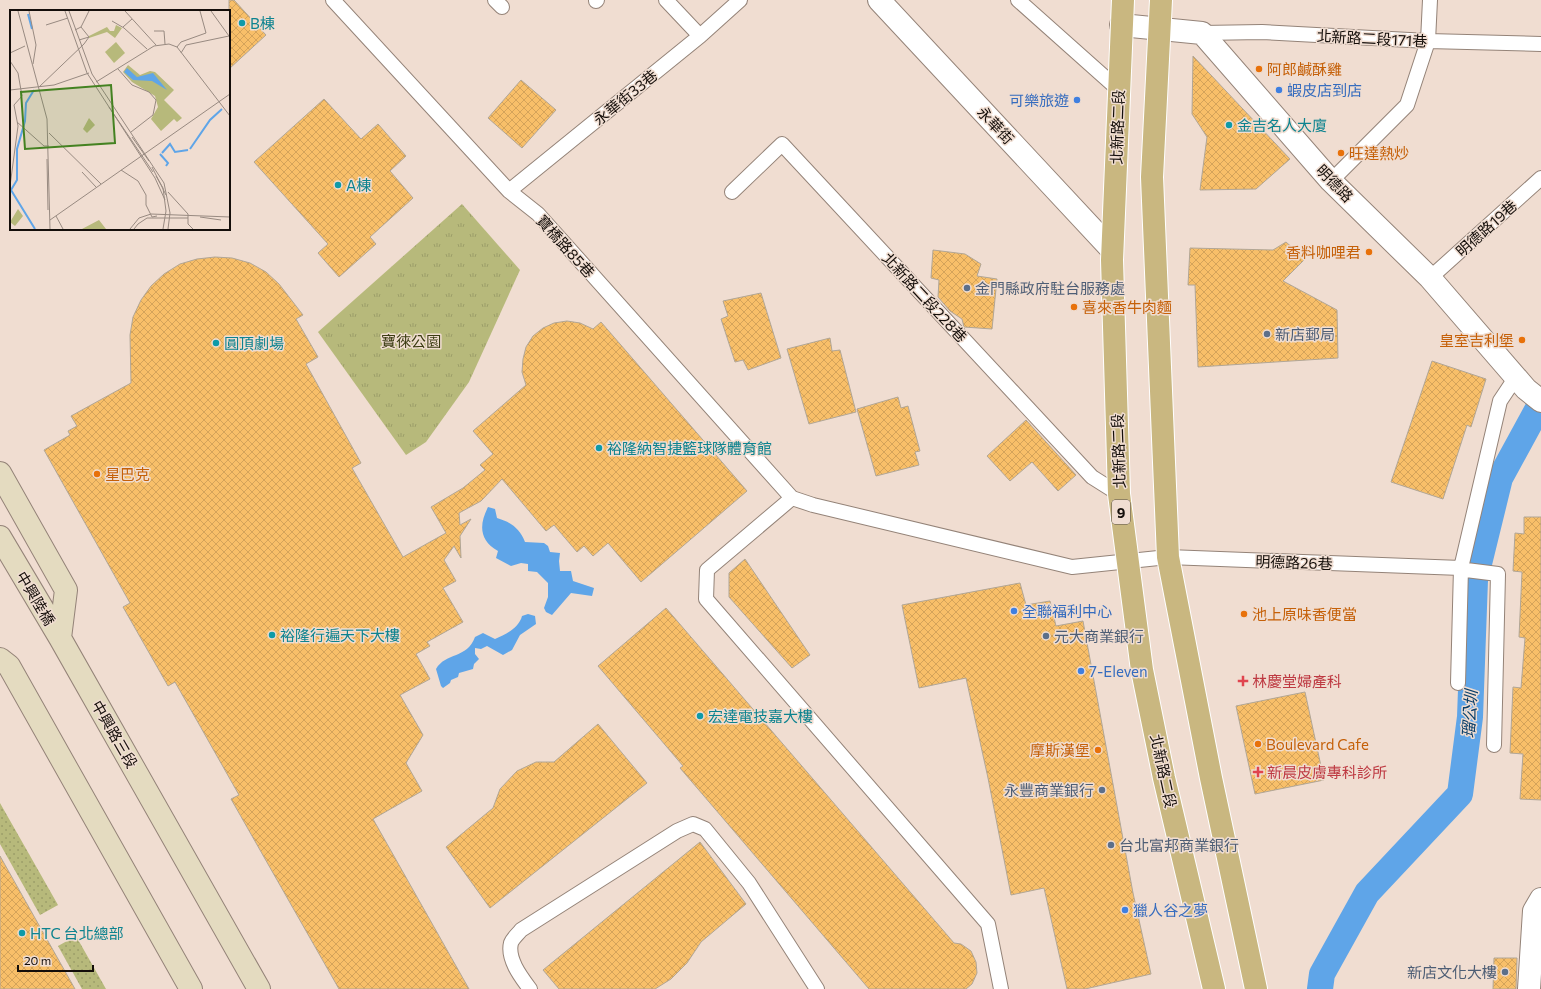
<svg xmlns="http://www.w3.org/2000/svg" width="1541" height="989" font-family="Commissioner,'Noto Sans TC',sans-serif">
	<defs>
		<pattern id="grass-dots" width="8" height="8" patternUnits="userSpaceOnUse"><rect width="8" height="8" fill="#b7b97b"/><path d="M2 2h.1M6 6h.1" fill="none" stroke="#9c9e69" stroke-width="1.8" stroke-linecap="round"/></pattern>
		<pattern id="park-tufts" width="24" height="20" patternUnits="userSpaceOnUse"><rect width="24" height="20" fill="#b7b97b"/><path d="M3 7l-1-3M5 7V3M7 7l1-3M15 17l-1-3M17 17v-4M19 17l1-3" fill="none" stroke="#9c9e69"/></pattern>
		<pattern id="building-cross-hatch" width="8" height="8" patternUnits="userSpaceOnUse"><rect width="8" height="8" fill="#f8bf69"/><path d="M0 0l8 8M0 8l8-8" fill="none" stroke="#d4a35a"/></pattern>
	</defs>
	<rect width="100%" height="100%" fill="#f0ddd1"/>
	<!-- grass -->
	<path fill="url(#grass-dots)" d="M0 803 58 905 40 915 0 844Z
		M76 936 106 989H82L58 946Z"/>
	<!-- park -->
	<path fill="url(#park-tufts)" d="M462 204 520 270 469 382 426 442 406 455 318 332Z"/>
	<!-- water -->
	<path fill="#5fa5e8" d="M488 507 495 509 497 518C511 522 520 529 525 542L544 543 548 546 550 552 560 553 559 561 560 571H571L573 581 594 588 592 596 571 593 552 615 546 612 544 608 548 597V583L537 572 528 571V564L521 563 511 566 496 558 498 551C479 540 479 525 488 507Z
		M528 614 535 616 536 624 520 635 512 650 503 655 487 646 481 649 475 648V654L479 659 474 664 473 669 459 673 458 677 451 680 450 683 443 688 441 686 436 669C446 652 467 659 475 637L483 633 495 639C506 634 519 628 522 616Z"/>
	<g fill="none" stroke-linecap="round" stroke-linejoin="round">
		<!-- canal -->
		<path stroke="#5fa5e8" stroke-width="26" d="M1320 989 1322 974 1367 893 1460 794 1470 717 1475 580 1500 478 1541 403"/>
	</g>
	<!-- building -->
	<path fill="url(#building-cross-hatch)" stroke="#b1a696" d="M229 0H234L266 35 229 69Z
		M1193 56 1290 159 1256 189 1200 190 1207 137 1192 114Z
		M521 80 556 110 522 148 488 118Z
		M324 99 361 139 378 124 406 156 390 171 413 198 370 237 376 244 339 277 318 253 328 244 254 162Z
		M1286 242 1305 259 1283 281 1337 310 1338 358 1198 367 1195 285H1188L1190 248 1273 250Z
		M933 250 965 254 981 264 977 276 997 279 992 329 964 327 962 319 950 311 938 297 939 280 931 278Z
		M215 257 232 258 250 263 266 272 279 284 303 315 296 319 318 357 306 364 361 463 352 468 403 557 446 533 431 507 463 488 485 470 480 465 493 454 473 431 526 385 522 372 523 359 526 347 533 336 543 328 554 323 567 321 580 323 593 329 601 322 747 491 641 582 608 543 593 556 584 546 577 552 554 525 546 531 502 479 481 501 459 513 460 525 471 519 460 536 461 558 454 546 444 560 456 581 443 588 463 622 427 642 430 646 416 654 430 679 400 695 423 735 406 763 422 791 373 819 469 989H339L231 799 239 795 200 726 175 682 168 686 123 607 130 603 44 450 70 435 68 431 77 426 71 416 131 383 130 335 133 317 141 300 151 286 164 274 180 264 197 259Z
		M761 293 781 358 748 370 743 360 735 362 721 319 728 316 723 301Z
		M830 338 832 351 840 350 856 412 809 424 787 349Z
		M1432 361 1486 379 1471 427 1467 425 1443 499 1391 482Z
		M898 397 901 408 908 406 920 451 915 452 919 465 876 476 857 409Z
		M1026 420 1076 475 1058 491 1032 462 1010 481 987 456Z
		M1524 517H1541V800L1520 799 1523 754 1510 753 1513 687 1521 688 1525 638 1519 637 1522 572 1513 571 1515 533 1524 534Z
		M745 559 810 655 792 668 729 597V573Z
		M1020 583 1026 605 1050 601 1056 626 1083 621 1133 893 1151 974 1085 989H1067L1044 888 1011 895 988 778 966 678 919 688 902 605Z
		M666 608 954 943 961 944 971 951 976 962 977 973 972 984 966 989H869L680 768 683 766 598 666Z
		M1305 692 1324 780 1255 794 1236 706Z
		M598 724 647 783 490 908 446 847 493 808 500 789 517 771 536 762H554Z
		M700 842 746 904 701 942 687 963 671 979 655 989H559L543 970Z
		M0 856 75 989H0Z
		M1494 958H1517L1516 989H1493Z"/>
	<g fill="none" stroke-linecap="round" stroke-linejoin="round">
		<defs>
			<path id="lane" d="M333 0 509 191 538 214 792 498 813 505 1072 567 1168 557 1461 568 1466 570 1498 574 1494 745
				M495 0 502 7
				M666 0 700 36
				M1018 0 1119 90
				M596 1 597 0
				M1202 33 1262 32 1428 41 1541 44
				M1331 181 1407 105 1428 41 1430 0
				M509 191 700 36 740 0
				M732 192 782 144 1092 477 1119 494
				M1430 278 1541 178
				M792 498 707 570 706 599 988 924 1001 989
				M1458 683 1461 568 1500 401 1516 377
				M530 989C521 977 507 959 511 943 513 938 518 934 521 930L677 831 693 824 705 829 749 883 817 989"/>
			<path id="street" d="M879 0 1112 250
				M1121 25 1202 33 1331 181 1430 278 1526 389 1541 401
				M1529 989 1534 911 1541 899"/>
			<path id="secondary" d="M0 473 66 590 60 638
				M0 537 60 638 259 989
				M0 659 9 666 191 989"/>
			<path id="primary" d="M1123 0 1112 260 1119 494 1142 670 1164 778 1214 989
				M1161 0 1152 177 1168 557 1211 778 1256 989"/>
		</defs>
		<!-- lane casing -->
		<use href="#lane" stroke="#948378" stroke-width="16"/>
		<!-- street casing -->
		<use href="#street" stroke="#948378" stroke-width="24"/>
		<!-- secondary casing -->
		<use href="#secondary" stroke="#948378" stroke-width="24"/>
		<!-- primary casing -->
		<use href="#primary" stroke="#fff" stroke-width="24"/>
		<!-- lane -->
		<use href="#lane" stroke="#fff" stroke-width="14"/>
		<!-- street -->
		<use href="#street" stroke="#fff" stroke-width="22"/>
		<!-- secondary -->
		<use href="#secondary" stroke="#e4dbc0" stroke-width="22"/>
		<!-- primary -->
		<use href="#primary" stroke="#c9b780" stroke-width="22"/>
	</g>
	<!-- markers -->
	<g fill="#0f9aa8" stroke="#f0ddd1" stroke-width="1.5">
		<circle cx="242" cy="23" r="4"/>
		<circle cx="1229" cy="125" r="4"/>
		<circle cx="338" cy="185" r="4"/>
		<circle cx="216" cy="343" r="4"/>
		<circle cx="599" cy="448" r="4"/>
		<circle cx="272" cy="635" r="4"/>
		<circle cx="700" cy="716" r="4"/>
		<circle cx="22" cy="933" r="4"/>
	</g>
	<g fill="#e8710a" stroke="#f0ddd1" stroke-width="1.5">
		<circle cx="1259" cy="69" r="4"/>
		<circle cx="1341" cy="153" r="4"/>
		<circle cx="1369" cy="252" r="4"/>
		<circle cx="1074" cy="307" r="4"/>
		<circle cx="1522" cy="340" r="4"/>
		<circle cx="97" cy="474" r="4"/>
		<circle cx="1244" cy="614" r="4"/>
		<circle cx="1258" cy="744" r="4"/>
		<circle cx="1098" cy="750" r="4"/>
	</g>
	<g fill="#3f7fe0" stroke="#f0ddd1" stroke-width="1.5">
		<circle cx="1279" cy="90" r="4"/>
		<circle cx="1077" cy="100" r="4"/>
		<circle cx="1014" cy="611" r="4"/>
		<circle cx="1081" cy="671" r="4"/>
		<circle cx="1125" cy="910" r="4"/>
	</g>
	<g fill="#5c6f8a" stroke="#f0ddd1" stroke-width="1.5">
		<circle cx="967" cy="288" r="4"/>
		<circle cx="1267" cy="334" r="4"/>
		<circle cx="1046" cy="636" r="4"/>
		<circle cx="1102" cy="790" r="4"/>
		<circle cx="1111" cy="845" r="4"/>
		<circle cx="1505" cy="972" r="4"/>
	</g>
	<g fill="#e0444e" stroke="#f0ddd1" stroke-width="1.5">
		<path d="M1241 675h4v4h4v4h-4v4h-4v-4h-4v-4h4z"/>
		<path d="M1256 766h4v4h4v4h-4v4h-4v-4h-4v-4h4z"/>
	</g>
	<g text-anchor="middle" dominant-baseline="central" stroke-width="3" stroke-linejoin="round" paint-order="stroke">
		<!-- shield labels -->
		<rect fill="#f0ddd1" stroke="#564c46" stroke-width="1" x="1112" y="500" width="18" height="24" rx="3"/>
		<g font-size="14" font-weight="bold" fill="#140e0a">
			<text x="1121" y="512">9</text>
		</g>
		<!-- culture labels -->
		<g font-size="15" fill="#0d838f" stroke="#f0ddd1" text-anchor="start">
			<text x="250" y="23">B棟</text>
			<text x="1237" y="125">金吉名人大廈</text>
			<text x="346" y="185">A棟</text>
			<text x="224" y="343">圓頂劇場</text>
			<text x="607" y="448">裕隆納智捷籃球隊體育館</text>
			<text x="280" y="635">裕隆行遍天下大樓</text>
			<text x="708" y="716">宏達電技嘉大樓</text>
			<text x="30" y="933">HTC 台北總部</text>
		</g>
		<!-- street labels -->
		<g font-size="15" fill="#140e0a" stroke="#f0ddd1">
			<text transform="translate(1372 38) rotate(3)">北新路二段171巷</text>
			<text transform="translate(625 97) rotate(-39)">永華街33巷</text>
			<text transform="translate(996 125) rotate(47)">永華街</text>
			<text transform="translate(1117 127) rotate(-88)">北新路二段</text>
			<text transform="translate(1335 183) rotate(46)">明德路</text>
			<text transform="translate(1486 228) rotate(-42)">明德路19巷</text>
			<text transform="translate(566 246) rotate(48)">寶橋路85巷</text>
			<text transform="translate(925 297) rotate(47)">北新路二段228巷</text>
			<text transform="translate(1118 451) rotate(-92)">北新路二段</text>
			<text transform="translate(1294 562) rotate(2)">明德路26巷</text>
			<text transform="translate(36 598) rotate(59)">中興陸橋</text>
			<text transform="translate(115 734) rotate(60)">中興路三段</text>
			<text transform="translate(1164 771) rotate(78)">北新路二段</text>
		</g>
		<!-- food labels -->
		<g font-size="15" fill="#c56008" stroke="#f0ddd1" text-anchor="start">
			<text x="1267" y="69">阿郎鹹酥雞</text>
			<text x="1349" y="153">旺達熱炒</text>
			<text x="1361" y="252" text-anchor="end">香料咖哩君</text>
			<text x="1082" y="307">喜來香牛肉麵</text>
			<text x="1514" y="340" text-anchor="end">皇室吉利堡</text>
			<text x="105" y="474">星巴克</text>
			<text x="1252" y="614">池上原味香便當</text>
			<text x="1266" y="744">Boulevard Cafe</text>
			<text x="1090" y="750" text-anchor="end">摩斯漢堡</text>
		</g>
		<!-- shop labels -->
		<g font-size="15" fill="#366cbe" stroke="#f0ddd1" text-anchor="start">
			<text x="1287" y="90">蝦皮店到店</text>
			<text x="1069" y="100" text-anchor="end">可樂旅遊</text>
			<text x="1022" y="611">全聯福利中心</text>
			<text x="1089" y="671">7-Eleven</text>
			<text x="1133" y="910">獵人谷之夢</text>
		</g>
		<!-- service labels -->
		<g font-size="15" fill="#4e5e75" stroke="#f0ddd1" text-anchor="start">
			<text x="975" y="288">金門縣政府駐台服務處</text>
			<text x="1275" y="334">新店郵局</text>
			<text x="1054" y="636">元大商業銀行</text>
			<text x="1094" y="790" text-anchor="end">永豐商業銀行</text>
			<text x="1119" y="845">台北富邦商業銀行</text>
			<text x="1497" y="972" text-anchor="end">新店文化大樓</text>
		</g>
		<!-- park labels -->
		<g font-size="15" fill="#3b3c12" stroke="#f0ddd1">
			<text x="411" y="341">寶徠公園</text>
		</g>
		<!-- health labels -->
		<g font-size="15" fill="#be3a42" stroke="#f0ddd1" text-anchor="start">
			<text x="1252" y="681">林慶堂婦產科</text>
			<text x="1267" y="772">新晨皮膚專科診所</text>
		</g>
		<!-- water labels -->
		<g font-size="16" font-style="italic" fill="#0a3f6a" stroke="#f0ddd1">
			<text transform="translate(1469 714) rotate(-86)">瑠公圳</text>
		</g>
	</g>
	<!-- overview -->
	<g transform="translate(10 10)">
		<rect width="220" height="220" fill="#f0ddd1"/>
		<path d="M106 15 112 18 105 28 97 22 79 28V26L97 17 100 21H104ZM118 55 130 65 140 61 145 62 164 80 154 90 172 108 167 112 164 109 151 121 141 109 148 97 145 86 122 72 113 62ZM79 108 85 115 77 123 73 119ZM8 199 13 206 5 216 0 212ZM89 210 96 219H72Z" fill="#b7b97b"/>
		<path d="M106 32 115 43 104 53 95 42Z" fill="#b7b97b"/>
		<path d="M117 58 127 67 143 63 157 80 142 71 123 70 114 62Z" fill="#5fa5e8"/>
		<path fill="none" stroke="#5fa5e8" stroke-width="2" d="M18 4 22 19M24 80 16 93 15 111 7 139V170L1 180 25 219M180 139 200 110 212 99M152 143 160 134 165 142 178 140M150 144 158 153 156 156"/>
		<path fill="none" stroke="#988a81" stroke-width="1" d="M8 1 37 109 40 219M19 1 26 35 23 54M55 1 77 63 145 168 155 190M59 1 82 64 154 173 160 203 158 219M115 1 146 35M201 1 219 26M102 11 114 18 137 39M36 15 58 8M71 17 79 27M113 17 122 9M65 20 71 17 79 1M144 21H154L155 34M167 37 171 32 196 23 190 1M0 43 15 36M171 43 176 35 219 26M0 51 8 63 12 86 4 95 8 116 0 176M108 59 122 75 139 82 146 90 143 105 121 122M86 72 144 36 159 34 167 37 220 106M29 77 74 34 79 27 69 30M0 80 44 75 79 63M99 97 143 162M7 112 34 136H39M39 123 91 174M122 127 139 151M37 149 38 200M142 157 156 185M111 160 128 171 136 185V195L142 207 147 206M72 162 86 177M146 166 153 178 156 201 153 219M158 182 178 204V214L183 219M46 206 53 219M190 207 211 210M40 210 220 84M120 219 129 208 141 204 220 207M124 219 128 214 137 208H178"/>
		<path fill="#448221" fill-opacity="0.15" stroke="#448221" stroke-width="2" d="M101 75 105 133 15 139 11 82Z"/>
		<rect width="220" height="220" fill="none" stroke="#140e0a" stroke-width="2"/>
	</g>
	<!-- scale -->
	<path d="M18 965v6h75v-6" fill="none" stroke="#140e0a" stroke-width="2"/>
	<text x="24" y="965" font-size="12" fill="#140e0a" stroke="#f0ddd1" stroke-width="3" paint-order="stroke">20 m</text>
</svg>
